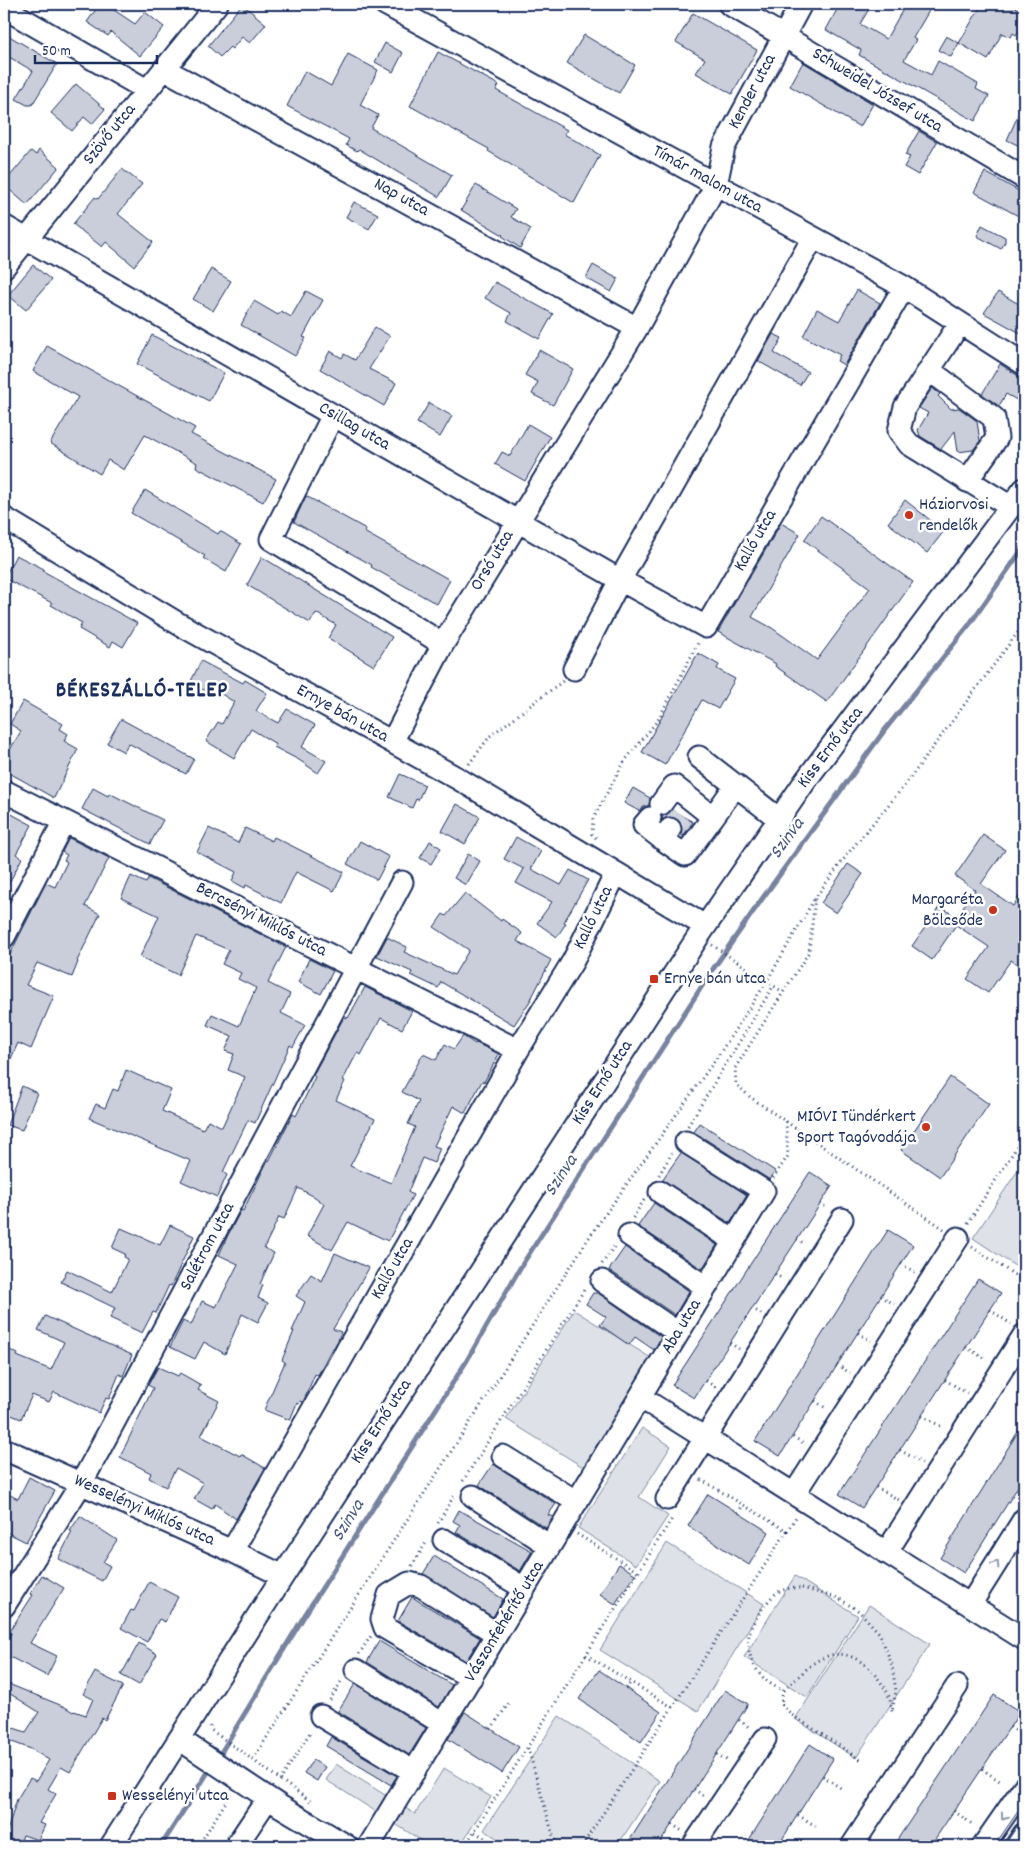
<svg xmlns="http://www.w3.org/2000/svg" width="1028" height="1850" font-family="Dekko,sans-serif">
	<rect width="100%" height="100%" fill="#fff"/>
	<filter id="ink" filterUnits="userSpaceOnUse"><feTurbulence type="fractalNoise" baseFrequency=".02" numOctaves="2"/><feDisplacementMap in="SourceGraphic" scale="10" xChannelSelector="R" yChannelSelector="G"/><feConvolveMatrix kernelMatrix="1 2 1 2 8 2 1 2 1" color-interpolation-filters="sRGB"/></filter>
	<g filter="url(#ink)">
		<!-- green -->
		<path fill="#dee1e7" stroke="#7c88a2" d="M1024 1161V1272L973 1238Z
			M574 1310 651 1358 583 1467 506 1419Z
			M642 1428 671 1446 639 1497 668 1516 636 1565 578 1528Z
			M667 1543 764 1604 698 1711 600 1650Z
			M795 1576 858 1616 807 1697 744 1657Z
			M869 1605 930 1644 856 1758 795 1719Z
			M559 1716 660 1781 617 1846H509L484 1830Z
			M336 1764 415 1814 444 1768 491 1797 460 1846H430L326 1780Z"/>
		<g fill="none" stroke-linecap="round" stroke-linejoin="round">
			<!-- stream -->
			<path stroke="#77839f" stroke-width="5" d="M217 1759 303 1618 466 1362 520 1268 713 969 762 899 884 731 969 625 1024 547
				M161 1846 212 1766"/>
		</g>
		<!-- building -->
		<path fill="#caceda" stroke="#1b2f5e" d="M100 4H105L135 24 145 12 164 27 140 56 111 32 108 36 87 22Z
			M242 4 266 24 250 43 242 37 232 49 230 47 220 57 208 46Z
			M840 4H872L860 24 886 39 906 4H933L913 38 916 40 904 60 931 75 938 61 978 84 976 89 989 96 975 121 859 55 861 50 826 30Z
			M982 4H1009L1024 12V34L1019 31 1016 35 1013 33 1011 37 1002 33 988 60 959 43Z
			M693 13 757 50 732 94 696 73 705 59 676 42Z
			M4 33 57 64 32 105H27L16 99 33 71 4 54Z
			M584 35 635 65 619 93 567 63Z
			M946 36 959 43 951 57 938 50Z
			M385 43 403 53 393 72 375 62Z
			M438 52 499 85 496 90 567 130 564 134 600 155 574 203 488 151 489 149 410 106Z
			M348 54 378 70 360 105 378 115 371 128 452 175 439 197 359 149 357 151 346 145 349 139 287 106 305 71 331 86Z
			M803 62 873 104 860 127 790 86Z
			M76 84 105 109 92 124 84 117 72 131 51 113Z
			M1024 102V148L1007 140Z
			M919 131 937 142 918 175 904 167 910 157 905 155Z
			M39 150 59 167 27 205 4 185V183L31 151 36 155Z
			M122 169 142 184 118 214 153 242 134 266 106 242 102 247 73 224 95 197 98 199Z
			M985 172 1024 194V219L974 192Z
			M476 185 516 209 511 217 531 229 520 248 502 236 503 235 461 210Z
			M354 202 378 214 369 229 346 217Z
			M982 225 1005 237V242L1001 249 977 236Z
			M33 265 51 280 26 310 8 295Z
			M593 265 618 279 611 292 586 278Z
			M211 269 231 281 213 311 193 299Z
			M495 282 553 314 539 339 507 321 511 313 485 298Z
			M857 290 880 303 844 365 837 361 840 355 803 336 817 309 839 321Z
			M306 291 323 300 303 337 306 338 295 356 241 325 254 301 278 315 281 311 291 317Z
			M998 292 1024 307V335L984 313Z
			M375 327 390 336 369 369 396 383 384 406 320 369 330 351 342 358 344 354 355 360Z
			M773 334 782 338 774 353 808 372 800 385 758 361Z
			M152 335 224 373 209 401 137 364Z
			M47 346 195 428 191 434 276 479 263 502 196 467 197 463 145 435 124 470 108 460 100 474 50 443 78 397 33 371Z
			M539 350 573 369 553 405 532 394 538 382 525 375Z
			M1000 364 1017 375 1024 376V404L1006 394 999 406 982 394Z
			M932 388 940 394 938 396 951 409 959 408 977 421 980 441 973 450 958 452 955 431 941 449 920 436 918 430 928 413 919 408Z
			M429 403 452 416 440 437 417 423Z
			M528 424 550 437 525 481 495 464 502 452 510 456Z
			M145 490 218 534 220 531 241 544 226 572 203 558 205 556 131 513Z
			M306 496 366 529 364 532 450 580 437 604 371 567 372 565 294 522Z
			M905 500 944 531 927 553 888 523Z
			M821 516 913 582 827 702 775 666 776 664 718 632 781 523 800 534 752 617 772 628 817 660 870 588 804 540Z
			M16 555 44 569 43 571 137 623 123 647 113 641 110 647 79 629 82 623 51 605 52 603 4 578Z
			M262 557 392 637 374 666 328 638 336 625 316 613 310 623 247 585Z
			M698 653 719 665 717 669 735 679 718 709 702 700 665 765 642 752Z
			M201 661 243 683 245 680 267 693 256 711 278 723 287 709 315 725 302 747 326 761 318 773 299 760 274 747 276 744 251 729 234 758 206 741 218 722 222 724 234 702 209 686 206 691 190 683Z
			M23 701 63 724 60 729 68 734 64 741 78 749 54 798 4 770 11 755 8 753 21 731 10 724Z
			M121 719 194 759 186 774 128 743 124 752 107 743Z
			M400 774 425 785 418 800 416 799 412 808 389 797Z
			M93 788 108 796 109 793 163 820 150 844 82 809Z
			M633 788 650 798 649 806H645L639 811 624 803Z
			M457 804 480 817 465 844 442 831Z
			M4 810 32 825 16 854 22 858 4 893Z
			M672 810 693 822 683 836 681 835 682 825 678 820 671 817 662 820V816L667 815Z
			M209 828 238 843 245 828 272 841 274 837 344 872 334 891 296 872 281 903 246 885 245 888 232 881 236 872 197 852Z
			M983 835 1005 850 981 884 1013 906 1024 889V969L1011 960 988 993 967 979 989 947 956 925 932 960 912 946 940 906 956 917 975 890 955 876Z
			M516 837 541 851 531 869 561 885 570 870 588 880 564 922 566 923 557 937 537 923 552 902 516 883 524 869 504 859Z
			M69 838 109 858 85 906 100 914 77 961 78 962 72 977 37 963 26 985 54 996 31 1049 18 1043 4 1074V966L46 883 55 887 67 862 64 860 67 855 62 852Z
			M360 841 389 857 377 880 347 864Z
			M430 841 441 848 431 864 420 858Z
			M468 854 480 861 466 885 454 878Z
			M848 864 863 874 836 913 821 903Z
			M131 876 146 883 148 878 286 947 268 983 290 994 281 1013 305 1025 293 1047 290 1045 255 1123 248 1120 223 1172 227 1175 217 1197 181 1181 191 1161 89 1118 96 1104 105 1108 113 1089 118 1091 126 1070 171 1090 162 1111 203 1129 208 1120 222 1127 245 1077 228 1070 234 1054 225 1051 232 1036 207 1025 212 1014 239 1026 256 988 238 979 241 973 222 964 229 950 196 936 178 975 140 957 159 916 121 898Z
			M465 893 501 921 502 919 522 933 517 941 551 960 530 1001 514 1025 441 982 438 988 411 975 412 972 377 956 387 937 407 947 404 952 454 975 469 950 434 927 443 914 446 916Z
			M309 959 333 971 321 994 298 982Z
			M365 987 412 1011 402 1029 381 1018 361 1055 357 1053 343 1080 345 1081 336 1100 375 1119 350 1166 391 1183 415 1127 408 1124 419 1101 402 1092 423 1054 436 1060 445 1044 454 1049 463 1036 475 1044 476 1043 499 1054 484 1082 482 1081 465 1113 453 1106 434 1146 440 1148 434 1163 422 1158 408 1192 413 1195 388 1241 348 1222 332 1250 307 1236 324 1204 315 1197 298 1188 284 1219 279 1217 264 1248 274 1253 260 1284 263 1285 258 1298 268 1303 258 1322 242 1314 225 1354 204 1342 195 1359 170 1347 183 1321 191 1325 202 1301 216 1307 238 1264 219 1255 228 1235 241 1210 243 1211 268 1160 269 1161 293 1114 296 1116 315 1077 313 1075 344 1017 348 1018Z
			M950 1077 989 1104 940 1177 901 1150Z
			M22 1086 37 1093 22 1130 7 1125Z
			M700 1123 775 1171 770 1180 694 1132Z
			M681 1153 747 1195 730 1223 662 1180Z
			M810 1172 832 1186 694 1398 672 1385Z
			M654 1203 717 1245 702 1269 638 1226Z
			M170 1225 194 1236 171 1286 169 1285 156 1313 153 1312 142 1333 110 1318 115 1308 61 1282 67 1270 112 1292 128 1259 124 1257 125 1254 112 1248 121 1228 160 1245Z
			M888 1230 913 1245 780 1456 755 1441Z
			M625 1247 689 1291 675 1315 609 1270Z
			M335 1253 369 1268 333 1329 341 1332 338 1340 333 1349 332 1348 318 1375 315 1374 303 1402 300 1401 299 1404 297 1403 290 1420 264 1410 285 1362 282 1360 294 1331H292L305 1302 296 1296 311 1274 322 1281Z
			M978 1279 1001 1293 862 1508 839 1494Z
			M593 1293H598L661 1337 654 1350 635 1337 629 1345 600 1325 606 1317 586 1304Z
			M45 1316 132 1355 123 1376 119 1374 109 1399 106 1398 99 1413 54 1392 49 1402 32 1395 21 1419 4 1412V1347L18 1354 17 1356 51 1370 64 1342 38 1330Z
			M158 1367 178 1376 180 1373 201 1385 198 1390 219 1401 201 1436 240 1456 241 1454 265 1468 236 1519 215 1504 212 1509 194 1499 203 1483 176 1468 166 1487 149 1478 151 1473 120 1457 153 1388 148 1385Z
			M1024 1422V1477L964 1573 940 1558Z
			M493 1464 556 1504 548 1515 553 1517 546 1528 479 1485Z
			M29 1477 55 1491 26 1542 4 1531V1492L18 1499Z
			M708 1494 769 1532 749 1565 688 1526Z
			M459 1510 532 1551 520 1571 456 1532 460 1525 453 1521Z
			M80 1516 117 1540 103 1562 110 1566 102 1581 58 1559 72 1532 70 1531Z
			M434 1556 503 1599 493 1617 423 1574Z
			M619 1564 635 1574 615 1604 600 1594Z
			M42 1575 64 1588 30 1643 57 1656 47 1676 4 1654V1646L11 1633 9 1632 33 1595 30 1594Z
			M149 1582 178 1597 165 1622 159 1619 147 1642 121 1628 131 1610 134 1611Z
			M412 1597 480 1638 466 1661 398 1621Z
			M379 1641 452 1685 439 1707 367 1662Z
			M139 1643 157 1654 139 1685 121 1675Z
			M599 1670 661 1712 641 1742 579 1699Z
			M95 1672 123 1686 105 1720 102 1718 70 1772 61 1767 48 1789 56 1794 39 1823 45 1825 38 1840 23 1835 19 1846H4V1841L17 1799 30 1778 36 1781 49 1760 31 1749 4 1739V1725L26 1732 39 1712 4 1690 6 1683 65 1707 73 1712 74 1711 86 1715 93 1699 83 1694Z
			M355 1684 426 1728 409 1755 338 1711Z
			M725 1690 748 1704 728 1736 658 1846H626Z
			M994 1695 1020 1712 939 1833 930 1846H893Z
			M465 1712 519 1747 502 1773 448 1739Z
			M331 1737 397 1776 391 1785 326 1746Z
			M810 1744 833 1759 788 1830 778 1846H745Z
			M313 1760 325 1767 317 1781 304 1773Z"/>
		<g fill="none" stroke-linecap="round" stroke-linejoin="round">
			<!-- minor-tunnel -->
			<path stroke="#d1d5df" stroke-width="21" stroke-dasharray="21 11" stroke-linecap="butt" d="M670 829 680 814"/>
			<defs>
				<path id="minor" d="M385 4 904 287 1024 364
					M729 4 1024 178
					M4 8 147 90
					M164 69 637 328
					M4 226 620 580 706 627 904 287
					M4 267 217 4
					M960 323 905 407 899 431 909 444 1011 507
					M929 370 994 418 997 438 967 481
					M333 415 271 539 443 644 637 328 716 185 724 147 801 4
					M4 518 179 624 457 778 705 926
					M574 669 620 580 813 238
					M392 742 443 644
					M699 757 779 819
					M4 791 518 1050
					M661 804 674 786 713 817 736 785
					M650 818 644 825 662 839
					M670 829 662 839 685 855 713 817
					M4 937 64 821
					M660 1192 734 1241
					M629 1235 706 1287
					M602 1281 678 1333
					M640 1397 1024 1639
					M4 1449 232 1551 283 1576
					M503 1456 577 1502
					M794 1494 958 1238
					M473 1496 550 1546
					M667 1499 842 1219
					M444 1540 524 1588
					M232 1551 518 1050 573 961 616 873
					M886 1553 1024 1335
					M970 1605 1024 1519
					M4 1606 81 1484 402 882
					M356 1670 443 1724
					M471 1678 385 1628 382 1619 389 1595 409 1583 421 1586 497 1634
					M321 1716 414 1772
					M179 1739 280 1806 347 1846
					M111 1846 283 1576 698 937 806 780 1024 489
					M236 1846 268 1798
					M369 1846 764 1191 686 1142
					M693 1846 765 1739
					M852 1846 957 1686
					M983 1846 1024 1787
					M1016 1846 1024 1834"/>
			</defs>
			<!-- minor casing -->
			<use href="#minor" stroke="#1b2f5e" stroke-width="25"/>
			<!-- path -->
			<path stroke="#1b2f5e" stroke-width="3" stroke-dasharray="1 4" stroke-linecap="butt" d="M469 764 490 736 563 681
				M596 838 592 834 593 819 624 762 658 720 698 643
				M712 945 783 992
				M688 1126 774 985
				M659 1175 672 1153
				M773 1178 788 1156 786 1121
				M820 1203 828 1209
				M633 1218 644 1200
				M968 1223 1024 1136
				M944 1229 750 1097 736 1084 735 1068 809 952 815 898 850 851 905 785 1024 624
				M797 1239 805 1244
				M972 1247 1024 1281
				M602 1264 616 1244
				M901 1264 915 1272
				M775 1274 783 1279
				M881 1296 894 1304
				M752 1308 761 1314
				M990 1310 1011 1324
				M858 1333 871 1341
				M730 1343 739 1349
				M966 1347 987 1360
				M837 1365 850 1373
				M945 1380 967 1393
				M706 1381 717 1388
				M815 1401 827 1409
				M922 1416 944 1428
				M793 1437 805 1444
				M900 1450 922 1463
				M463 1481 586 1287
				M876 1487 899 1500
				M738 1513 743 1505
				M438 1523 455 1494
				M787 1531 796 1517
				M577 1534 638 1572
				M412 1566 427 1541
				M802 1588 838 1598 859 1611 880 1634 892 1665 896 1691 892 1712C891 1705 890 1696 886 1690 873 1669 851 1646 825 1657 809 1663 797 1680 783 1690 761 1683 745 1659 749 1635 751 1626 758 1615 763 1608 768 1601 775 1592 783 1590 789 1588 796 1588 802 1588Z
				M359 1654 371 1636
				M586 1655 672 1707
				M626 1689 631 1682
				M783 1690 781 1704 792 1715 861 1760
				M330 1700 342 1680
				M739 1720 750 1728
				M210 1726 211 1730 310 1801
				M1010 1727 1024 1736
				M491 1729 509 1703
				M528 1748 556 1846
				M717 1754 728 1761
				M253 1759 592 1233 718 1056 767 981 815 898
				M982 1769 1001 1782
				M823 1776 842 1789
				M280 1781 311 1731
				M694 1789 705 1797
				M954 1811 972 1824
				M798 1815 817 1827
				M672 1824 682 1831
				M475 1832 498 1846
				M198 1846 231 1794
				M292 1846 297 1838
				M465 1846 673 1517
				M582 1846 787 1531 700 1479"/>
			<!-- minor -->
			<use href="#minor" stroke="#fff" stroke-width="21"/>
			<!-- tram -->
			<path stroke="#1b2f5e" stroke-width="1" d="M1008 1840 1024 1816
				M994 1846 1024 1803"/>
		</g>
		<!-- one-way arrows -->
		<defs><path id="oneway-chevron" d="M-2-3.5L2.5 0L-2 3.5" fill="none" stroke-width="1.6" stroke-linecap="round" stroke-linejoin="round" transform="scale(1.25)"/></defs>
		<g stroke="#8d97ae">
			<use href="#oneway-chevron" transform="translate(996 1564) rotate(-58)"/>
			<use href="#oneway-chevron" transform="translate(1004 1817) rotate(125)"/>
		</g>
	</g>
	<!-- markers -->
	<g fill="#c8321e" stroke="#fff" stroke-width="2">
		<circle cx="909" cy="515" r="5"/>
		<circle cx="993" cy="910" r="5"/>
		<rect x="649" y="974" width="10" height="10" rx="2.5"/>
		<circle cx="926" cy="1127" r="5"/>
		<rect x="107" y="1791" width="10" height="10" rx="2.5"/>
	</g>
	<g text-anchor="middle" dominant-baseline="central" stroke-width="5" stroke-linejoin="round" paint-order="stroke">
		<!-- street labels -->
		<g font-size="18" fill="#1b2f5e" stroke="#fff">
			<text transform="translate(877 91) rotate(31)">Schweidel József utca</text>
			<text transform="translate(753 92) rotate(-62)">Kender utca</text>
			<text transform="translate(110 135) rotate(-51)">Szövő utca</text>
			<text transform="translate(707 180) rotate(29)">Tímár malom utca</text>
			<text transform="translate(401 198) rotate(29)">Nap utca</text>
			<text transform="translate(354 427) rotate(30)">Csillag utca</text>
			<text transform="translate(756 541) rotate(-60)">Kalló utca</text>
			<text transform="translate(493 561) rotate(-59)">Orsó utca</text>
			<text transform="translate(342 714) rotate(29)">Ernye bán utca</text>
			<text transform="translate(831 748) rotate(-53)">Kiss Ernő utca</text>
			<text transform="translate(594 918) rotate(-64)">Kalló utca</text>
			<text transform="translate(261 920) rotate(27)">Bercsényi Miklós utca</text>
			<text transform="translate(603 1083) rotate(-57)">Kiss Ernő utca</text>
			<text transform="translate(208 1247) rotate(-62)">Salétrom utca</text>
			<text transform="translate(393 1269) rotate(-60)">Kalló utca</text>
			<text transform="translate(682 1327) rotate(-59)">Aba utca</text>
			<text transform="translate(382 1422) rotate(-57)">Kiss Ernő utca</text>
			<text transform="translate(144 1511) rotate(24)">Wesselényi Miklós utca</text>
			<text transform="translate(505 1622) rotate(-59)">Vászonfehérítő utca</text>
		</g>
		<!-- poi labels -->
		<g font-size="18" fill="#1b2f5e" stroke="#fff" text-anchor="start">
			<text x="919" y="505">Háziorvosi<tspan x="919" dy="21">rendelők</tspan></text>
			<text x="983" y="900" text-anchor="end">Margaréta<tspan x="983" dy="21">Bölcsőde</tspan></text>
			<text x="664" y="979">Ernye bán utca</text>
			<text x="916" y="1117" text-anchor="end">MIÓVI Tündérkert<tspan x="916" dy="21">Sport Tagóvodája</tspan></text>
			<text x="122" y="1796">Wesselényi utca</text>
		</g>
		<!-- water labels -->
		<g font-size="19" font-style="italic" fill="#49597e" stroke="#fff">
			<text transform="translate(788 839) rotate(-54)">Szinva</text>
			<text transform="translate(562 1176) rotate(-57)">Szinva</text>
			<text transform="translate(349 1521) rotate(-58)">Szinva</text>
		</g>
		<!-- district labels -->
		<g font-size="22" font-weight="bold" letter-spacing="1" fill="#1b2f5e" stroke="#fff">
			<text x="142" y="691">BÉKESZÁLLÓ-TELEP</text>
		</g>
	</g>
	<!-- margin -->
	<rect width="1028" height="1850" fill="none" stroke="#fff" stroke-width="20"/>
	<rect x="10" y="10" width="1008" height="1830" fill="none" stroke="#1b2f5e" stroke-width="2" filter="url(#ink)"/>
	<!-- scale -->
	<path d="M35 55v8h122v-8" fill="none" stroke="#1b2f5e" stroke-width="2.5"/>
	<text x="42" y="55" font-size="15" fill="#1b2f5e" stroke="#ffffff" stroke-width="4" paint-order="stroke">50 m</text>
</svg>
